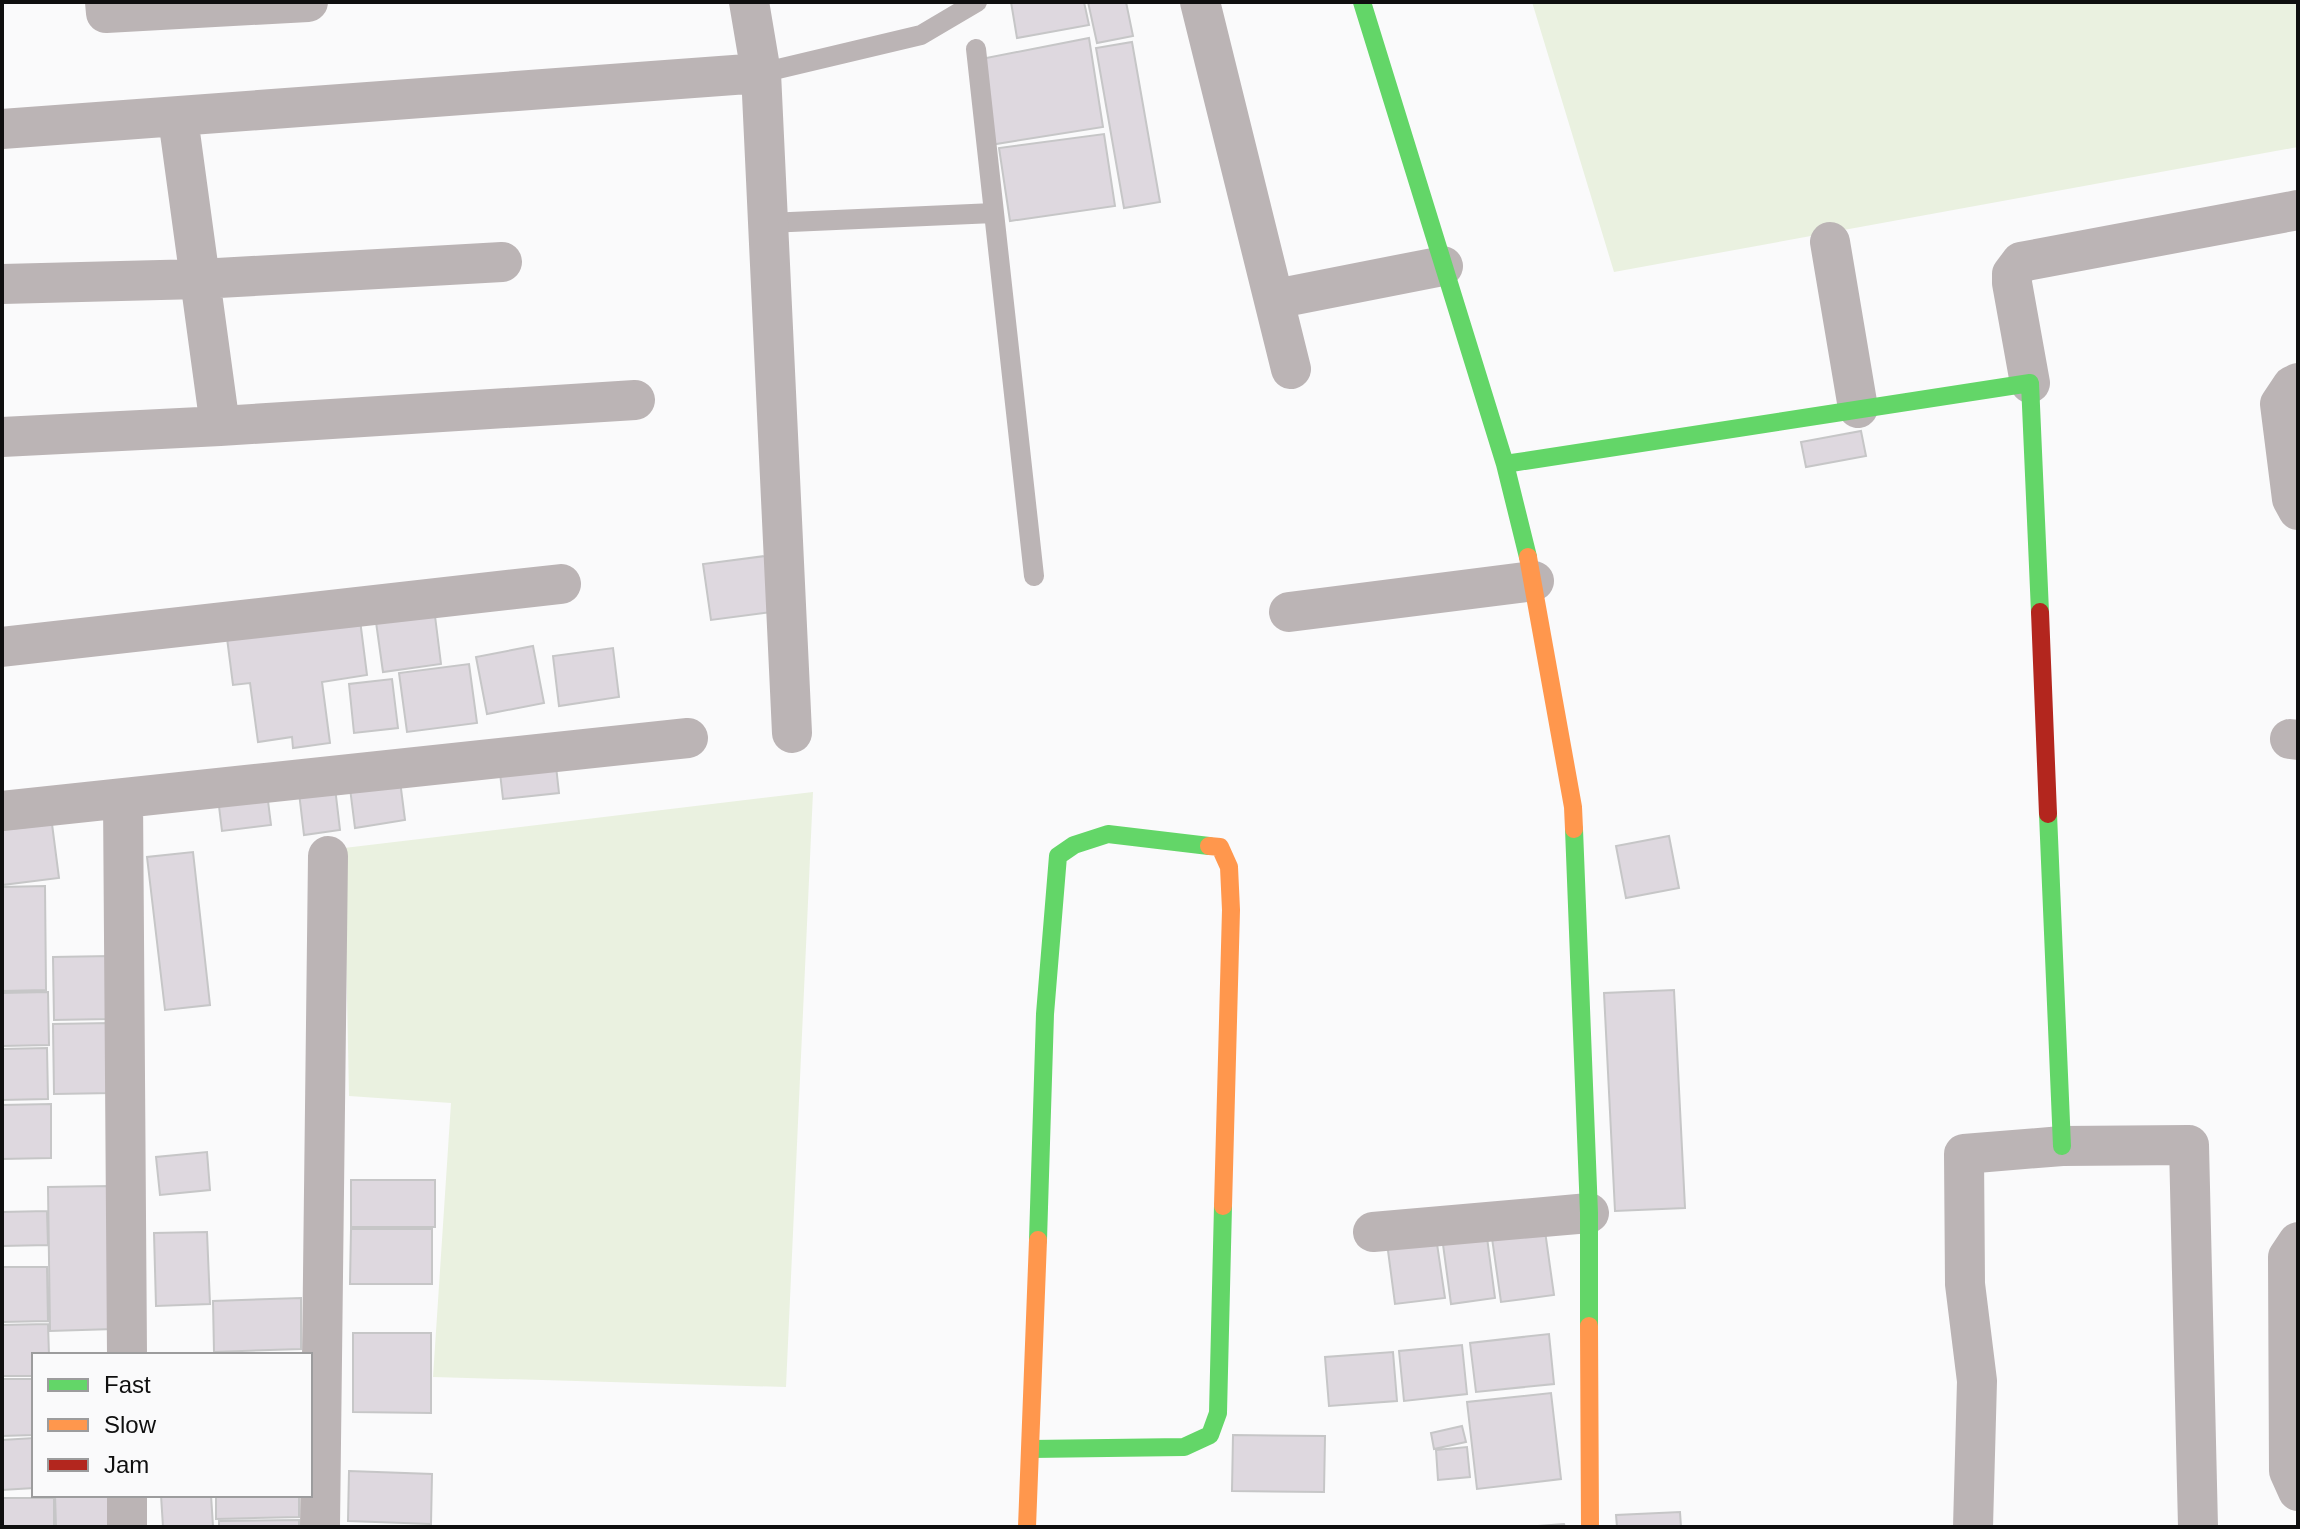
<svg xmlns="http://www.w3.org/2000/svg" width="2300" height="1529" font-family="Arial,sans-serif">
	<rect width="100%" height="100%" fill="#fafafb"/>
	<!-- green -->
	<path fill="#eaf1e0" d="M1532 2H2297L2298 147 1614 272Z
		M813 792 786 1387 433 1377 451 1103 349 1096 344 848Z"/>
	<!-- building -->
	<path fill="#ded8df" stroke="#c6c6c7" stroke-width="2" d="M1011 2H1084L1089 25 1017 38Z
		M1088 2H1126L1133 36 1097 43Z
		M1089 38 1103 127 990 145 981 59Z
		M1132 42 1160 202 1124 208 1096 48Z
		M1104 134 1115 206 1010 221 999 148Z
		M1861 431 1866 456 1806 467 1801 442Z
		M765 556 772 612 711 620 703 564Z
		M434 608 441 664 383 672 375 615Z
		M360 620 367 675 322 682 330 743 293 748 292 737 258 742 250 683 233 685 227 638Z
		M533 646 544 703 487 714 476 657Z
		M613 648 619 697 559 706 553 656Z
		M469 664 477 723 407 732 399 673Z
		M392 679 398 728 354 733 349 684Z
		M555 757 559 793 503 799 499 764Z
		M399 773 405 820 355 828 349 780Z
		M334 779 340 830 304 835 298 784Z
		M267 793 271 825 222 831 218 798Z
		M52 824 59 878 2 885V830Z
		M1669 836 1679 888 1626 898 1616 846Z
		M193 852 210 1005 165 1010 147 857Z
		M45 886 46 990 2 991V887Z
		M110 956V1019L54 1020 53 957Z
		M1674 990 1685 1208 1615 1211 1604 993Z
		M48 992 49 1045 2 1046V993Z
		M111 1023 113 1093 54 1094 53 1024Z
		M47 1048 48 1099 2 1100V1049Z
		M51 1104V1158L2 1159V1105Z
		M207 1152 210 1190 160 1195 156 1157Z
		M351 1180H435V1227H351Z
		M111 1186 114 1329 50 1331 48 1187Z
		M47 1211 48 1245 2 1246V1212Z
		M1544 1224 1554 1295 1501 1302 1491 1231Z
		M351 1229H432V1284H350Z
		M1486 1230 1495 1298 1451 1304 1442 1237Z
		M207 1232 210 1304 156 1306 154 1233Z
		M1436 1237 1445 1298 1395 1304 1387 1243Z
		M2 1267H47L48 1321 2 1322Z
		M301 1298V1349L214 1352 213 1301Z
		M48 1324 49 1355H34V1376H2V1325Z
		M353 1333H431V1413L353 1412Z
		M1549 1334 1554 1384 1476 1392 1470 1343Z
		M1462 1345 1467 1394 1404 1401 1399 1351Z
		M1393 1352 1397 1401 1329 1406 1325 1357Z
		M299 1353V1355H217V1354Z
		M2 1379H34V1435L2 1436Z
		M1551 1393 1561 1479 1477 1489 1467 1402Z
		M1462 1426 1466 1442 1434 1449 1431 1433Z
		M1233 1435 1325 1436 1324 1492 1232 1491Z
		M34 1438V1488L2 1490V1440Z
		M1467 1447 1470 1477 1438 1480 1436 1450Z
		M349 1471 432 1474 431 1524 348 1521Z
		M55 1495H110L111 1527H56Z
		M161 1495H211L213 1526 163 1527Z
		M216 1495H299V1517L216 1519Z
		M2 1498H54V1527H2Z
		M1680 1512 1681 1527H1617L1616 1515Z
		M299 1520V1527H219V1521Z
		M1564 1524 1565 1527H1524Z"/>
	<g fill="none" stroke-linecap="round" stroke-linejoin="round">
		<!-- lane -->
		<path stroke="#bbb4b5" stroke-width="20" d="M976 49 1034 576
			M761 73 921 35 977 2
			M768 223 994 213"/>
		<!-- street -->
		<path stroke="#bbb4b5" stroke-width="40" d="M105 2 106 13 308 2
			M749 2 761 73 792 733
			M1200 2 1291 369
			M178 118 220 426
			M2 129 761 73
			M1830 242 1858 408
			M2 284 200 279 502 262
			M1275 299 1443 266
			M2030 383 2012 283V274L2021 262 2298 210
			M2298 383 2292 386 2280 404 2292 499 2298 510
			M2 437 220 426 635 400
			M1289 612 1534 581
			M2 647 561 584
			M2290 739 2298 740
			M123 798 127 1355
			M2 811 688 738
			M1373 1232 1589 1213
			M2298 1242 2288 1257 2289 1471 2298 1491
			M127 1527V1495
			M320 1527 328 856
			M1973 1527 1977 1381 1965 1284 1964 1154 2062 1146 2189 1145 2198 1527"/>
		<!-- fast -->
		<path stroke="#63d668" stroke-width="18" d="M1362 2 1505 464 1528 557
			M1505 464 2030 383 2040 612
			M2048 814 2062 1146
			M1574 829 1589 1213V1326
			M1038 1240 1045 1014 1058 856 1074 845 1108 834 1209 846
			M1031 1449 1184 1447 1210 1435 1218 1413 1223 1206"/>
		<!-- slow -->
		<path stroke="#ff974d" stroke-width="18" d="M1528 557 1573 807 1574 829
			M1209 846 1220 847 1229 867 1231 910 1223 1206
			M1589 1326 1590 1527
			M1027 1527 1038 1240"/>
		<!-- jam -->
		<path stroke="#b3261e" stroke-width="18" d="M2040 612 2048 814"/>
	</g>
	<!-- border -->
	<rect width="2300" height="1529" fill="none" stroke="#0f0f0f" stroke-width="8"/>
	<!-- legend -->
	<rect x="32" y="1353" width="280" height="144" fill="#fafafb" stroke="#9c9c9d" stroke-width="2"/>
	<rect x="48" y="1379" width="40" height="12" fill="#63d668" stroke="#9c9c9d" stroke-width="2"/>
	<text x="104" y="1393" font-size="24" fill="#0f0f0f">Fast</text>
	<rect x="48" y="1419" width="40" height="12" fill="#ff974d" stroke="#9c9c9d" stroke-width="2"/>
	<text x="104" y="1433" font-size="24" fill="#0f0f0f">Slow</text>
	<rect x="48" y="1459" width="40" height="12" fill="#b3261e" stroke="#9c9c9d" stroke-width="2"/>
	<text x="104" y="1473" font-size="24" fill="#0f0f0f">Jam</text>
</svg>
